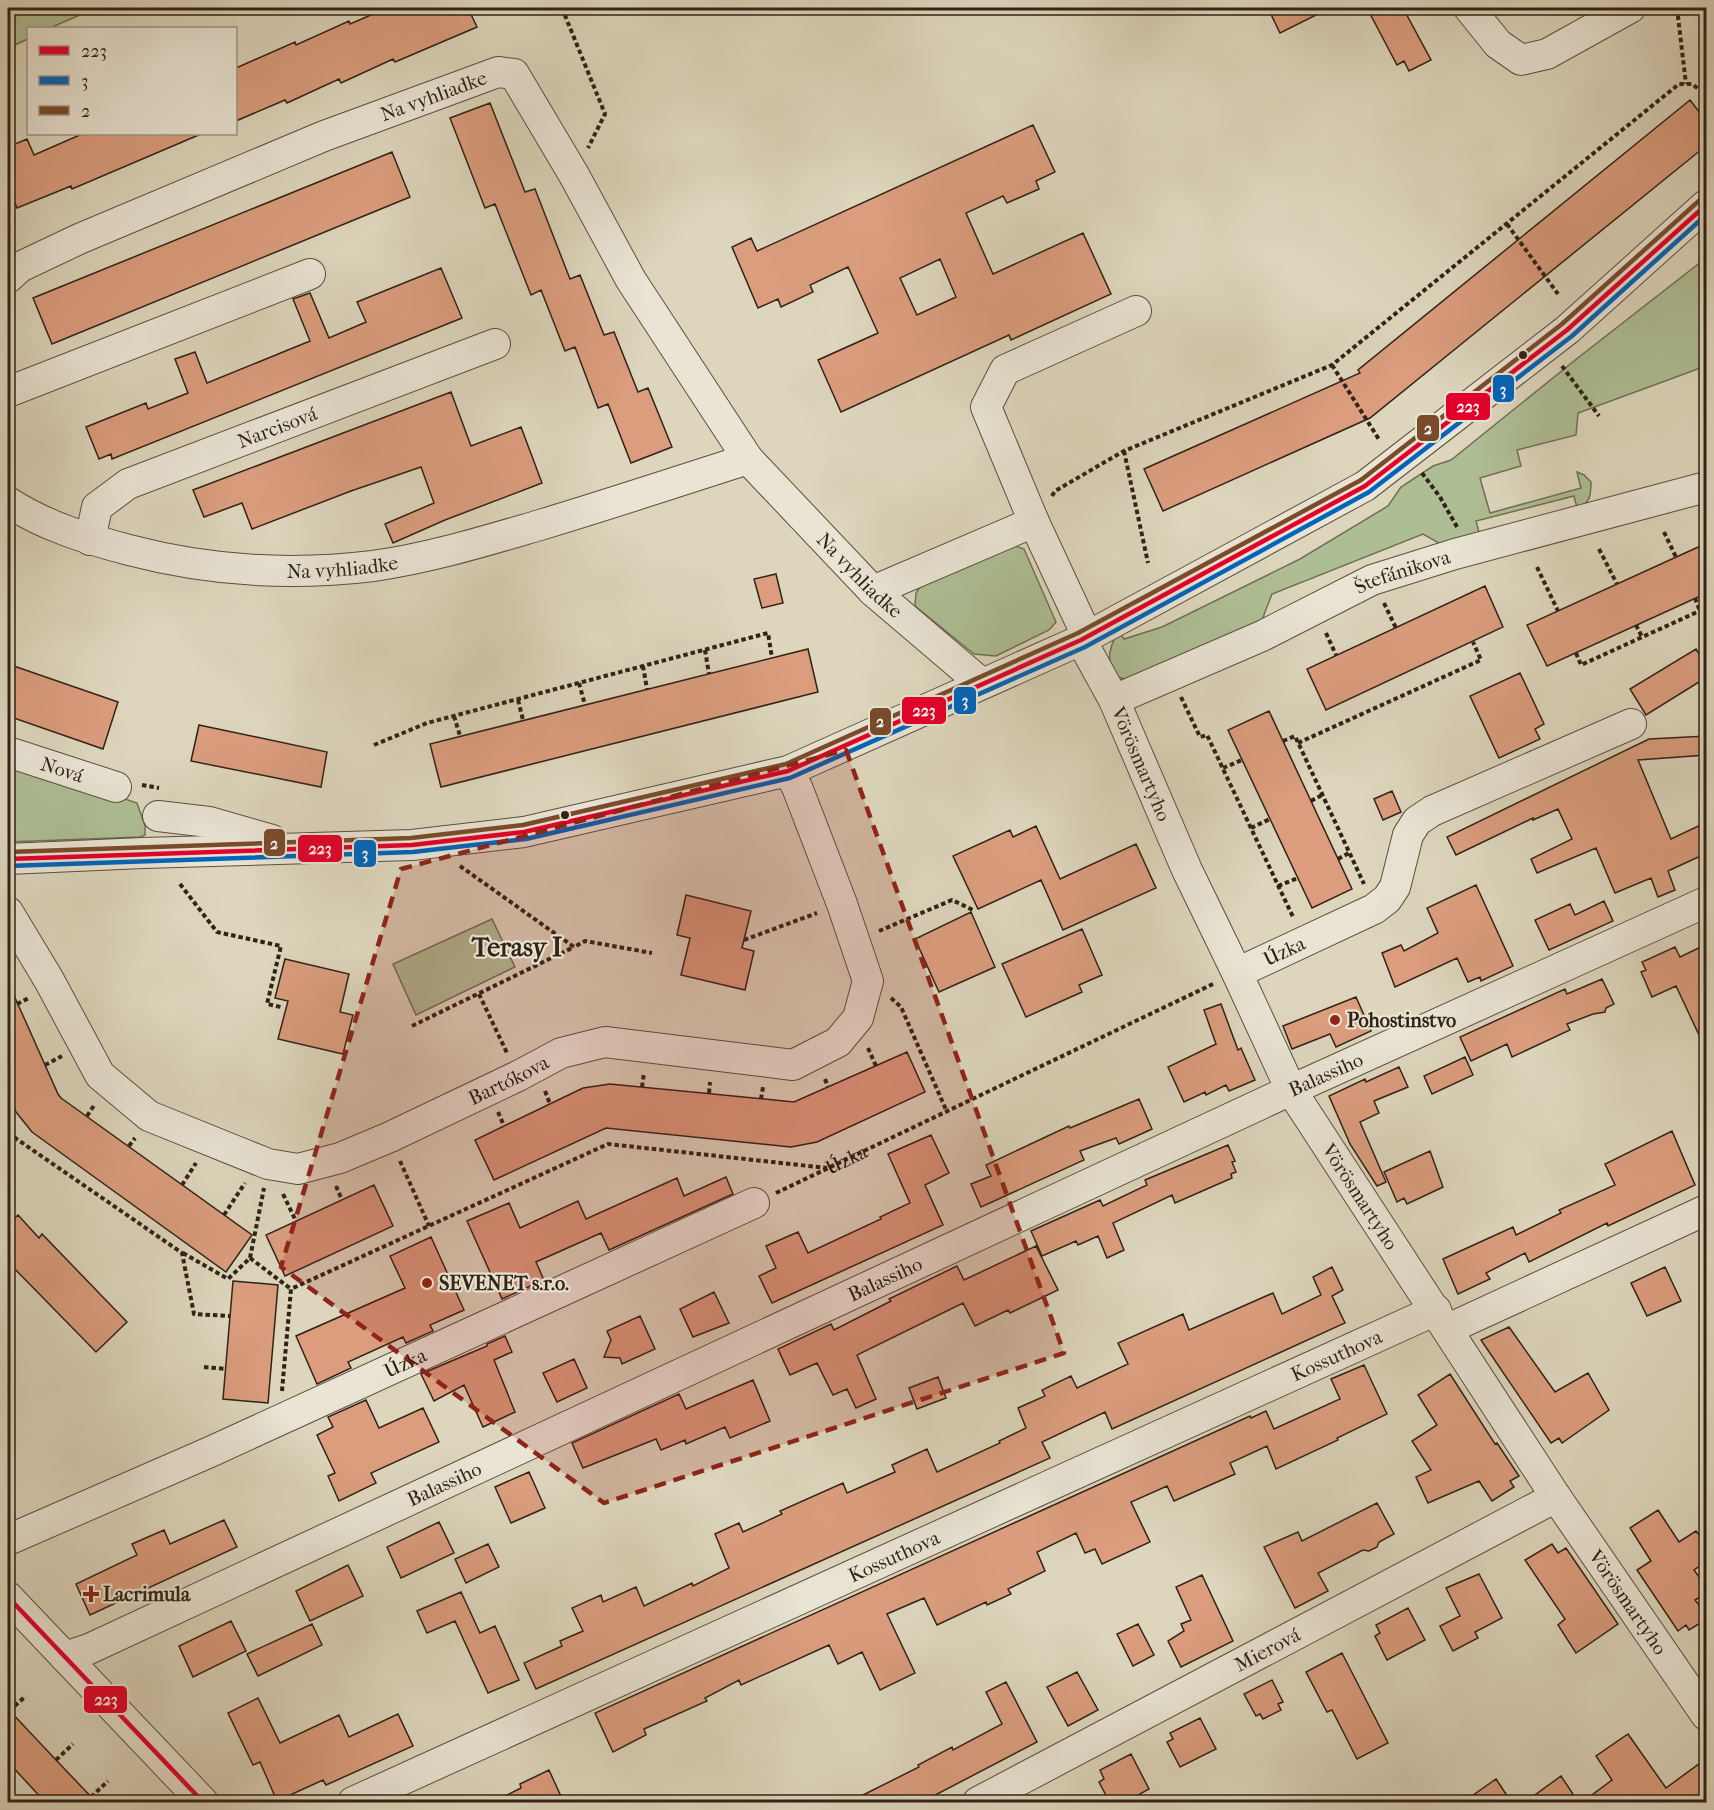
<svg xmlns="http://www.w3.org/2000/svg" width="1714" height="1810" font-family="'IM FELL French Canon',serif">
	<rect width="100%" height="100%" fill="#ddd6bd"/>
	<filter id="stains"><feTurbulence type="fractalNoise" baseFrequency=".00333" numOctaves="4"/><feColorMatrix values="0 0 0 0 .2 0 0 0 0 .09 0 0 0 0 .02 0 0 0 .5 -.17"/></filter>
	<radialGradient id="worn" r=".72"><stop offset=".6" stop-color="#630" stop-opacity="0"/><stop offset="1" stop-color="#630" stop-opacity=".3"/></radialGradient>
	<!-- green -->
	<path fill="#aebe94" stroke="#6f7055" stroke-width="1.5" d="M8 8H96L50 28H28V39L8 48Z
		M1706 258V366L1578 413 1576 435 1517 450 1521 466 1480 478 1490 513 1581 488 1577 472 1584 475 1591 482C1591 495 1590 504 1577 508L1574 496 1476 521 1480 536 1446 547 1423 534 1272 594 1262 620 1128 680 1118 677 1110 670C1108 655 1110 643 1119 632L1124 639 1162 627 1300 559 1388 506 1401 487 1433 466 1451 460 1579 357Z
		M1009 544 1024 549 1056 622 1049 630 996 656 974 654 915 606 916 593 925 579Z
		M8 759 137 803 145 826V835L140 837 8 842Z
		M492 919 515 967 416 1015 393 964Z"/>
	<!-- building -->
	<path fill="#db9d7e" stroke="#302216" stroke-width="1.5" fill-rule="evenodd" d="M387 8H468L477 27 395 62 393 59 341 83 339 79 287 103 285 100 236 121V68L295 42 296 45 349 21 350 24Z
		M1268 8H1330L1280 33Z
		M1367 8H1403L1431 60 1409 71 1404 61 1397 65Z
		M1690 100 1707 122V145L1370 418 1163 511 1144 469 1360 373 1358 370Z
		M490 103 525 192 535 189 570 279 580 275 604 335 614 332 638 392 648 388 672 447 631 463 608 404 598 408 575 347 565 351 541 290 531 295 495 204 485 208 450 118Z
		M1033 125 1055 172 1036 181 1039 189 1007 203 1003 196 966 213 993 274 1083 233 1111 294 1011 340 1009 335 841 412 818 360 878 333 848 267 810 285 813 292 781 307 778 299 758 308 732 247 751 238 757 251ZM940 259 956 297 917 315 900 278Z
		M82 134H201L72 189 71 186 17 208 8 185V147L27 139 34 155Z
		M392 152 410 197 52 344 33 298Z
		M441 268 462 318 112 459 111 454 99 459 86 427 146 403 148 409 188 393 175 359 195 352 207 383 310 341 293 299 310 293 329 338 366 322 357 302Z
		M451 392 471 446 521 427 542 483 445 520 393 543 385 524 434 503 421 467 351 491 252 529 242 503 204 517 193 490Z
		M1707 543V593L1547 666 1527 625Z
		M776 574 783 603 762 608 754 579Z
		M1485 586 1503 627 1326 710 1307 669Z
		M808 649 818 692 441 787 430 744Z
		M1696 649 1707 667V677L1646 715 1630 689Z
		M8 664 118 702 103 749 8 716Z
		M1520 673 1544 724 1535 729 1540 739 1499 758 1470 696Z
		M1269 711 1352 889 1312 908 1228 730Z
		M199 725 327 752 321 787 191 761Z
		M1707 736V755L1638 760 1671 839 1707 822V853L1668 871 1675 890 1658 897 1651 878 1615 893 1596 848 1537 873 1531 859 1572 839 1558 809 1533 820V818L1456 855 1447 837 1649 739Z
		M1392 791 1401 812 1383 820 1374 799Z
		M1036 826 1060 879 1136 844 1156 888 1063 930 1041 880 978 909 953 856 1010 830 1013 837Z
		M1476 885 1513 966 1481 981 1480 977 1468 982 1457 958 1395 987 1382 953 1401 945 1404 951 1438 933 1427 908Z
		M686 895 751 911 742 948 754 951 745 990 681 975 690 938 677 935Z
		M1604 901 1613 921 1549 950 1535 920 1570 904 1575 915Z
		M971 912 995 967 939 992 915 939Z
		M1082 929 1102 975 1079 985 1082 992 1026 1017 1002 964Z
		M1707 944V1052L1676 986 1652 997 1641 972 1646 970 1642 962 1675 947 1680 957Z
		M285 959 349 974 340 1012 353 1015 343 1054 278 1039 288 1001 275 998Z
		M1602 979 1614 1004 1606 1008 1605 1012 1593 1014 1567 1024 1570 1030 1512 1057 1507 1044 1471 1061 1460 1037 1565 989 1567 994Z
		M8 982 58 1094 61 1098 252 1235 226 1272 32 1132 16 1112 8 1092Z
		M1356 997 1371 1031 1336 1047 1330 1034 1292 1049 1283 1026Z
		M1221 1004 1238 1050 1241 1048 1255 1080 1229 1091 1226 1085 1206 1095 1205 1092 1184 1102 1168 1067 1216 1044 1204 1010Z
		M907 1052 925 1092 817 1142 791 1147 606 1128 494 1180 475 1140 583 1088 610 1084 794 1102Z
		M1465 1057 1473 1075 1432 1094 1424 1076Z
		M1399 1067 1408 1087 1374 1101 1379 1113 1360 1122 1386 1182 1377 1186 1350 1144 1329 1096 1365 1079 1366 1082Z
		M1139 1099 1152 1129 1119 1144 1116 1138 1080 1151 1084 1160 981 1207 971 1184 991 1176 986 1165 1069 1126 1070 1128Z
		M1672 1131 1695 1185 1608 1226 1607 1223 1529 1262 1525 1253 1486 1273 1490 1279 1458 1294 1443 1259 1513 1227 1516 1235 1561 1213 1559 1210 1615 1185 1605 1164Z
		M931 1135 949 1173 925 1185 943 1225 772 1303 759 1276 776 1268 766 1246 798 1232 808 1253 881 1219 880 1217 910 1203 888 1154Z
		M1228 1145 1235 1161 1232 1162 1236 1172 1231 1174 1232 1178 1175 1203 1172 1195 1113 1223 1124 1250 1107 1258 1098 1236 1078 1245 1076 1241 1042 1256 1031 1231 1100 1200 1103 1206 1147 1185 1145 1180Z
		M1430 1151 1443 1187 1407 1204 1404 1198 1397 1202 1384 1172Z
		M726 1177 733 1194 609 1250 601 1233 536 1262 544 1280 502 1299 467 1221 509 1203 520 1228 578 1201 586 1219 677 1178 684 1196Z
		M374 1185 393 1226 285 1276 266 1235Z
		M18 1215 39 1238 42 1234 127 1322 96 1352 8 1262V1224Z
		M431 1237 464 1310 430 1325 433 1331 406 1343 403 1337 348 1362 351 1368 317 1384 296 1336 405 1288 390 1256Z
		M1036 1246 1058 1290 1010 1313 1008 1310 975 1326 963 1303 857 1355 876 1399 856 1408 847 1389 833 1395 817 1363 790 1375 778 1349 831 1324 834 1330 891 1301 889 1299 957 1266 964 1280Z
		M1332 1267 1343 1290 1332 1296 1345 1323 1112 1429 1105 1412 1042 1442 1050 1458 536 1689 524 1663 562 1646 560 1641 583 1631 572 1608 601 1595 603 1602 636 1587 644 1606 692 1583 693 1586 729 1568 715 1534 739 1523 743 1532 782 1514 780 1511 843 1483 847 1493 895 1472 892 1465 927 1449 937 1472 1000 1443 999 1441 1026 1428 1018 1408 1045 1396 1042 1390 1071 1376 1077 1388 1128 1364 1118 1343 1183 1314 1189 1330 1273 1293 1282 1314 1321 1295 1313 1277Z
		M1665 1267 1681 1301 1647 1316 1631 1283Z
		M233 1281 278 1285 268 1403 223 1399Z
		M714 1292 729 1323 693 1337 680 1309Z
		M640 1316 655 1349 622 1364 620 1358 604 1357 611 1340 607 1331Z
		M1509 1327 1555 1392 1588 1373 1609 1410 1562 1443 1559 1438 1551 1443 1481 1340Z
		M505 1336 512 1352 494 1360 515 1412 483 1427 464 1385 434 1401 421 1374 487 1346V1344Z
		M574 1359 587 1388 557 1402 543 1373Z
		M1364 1365 1387 1414 1337 1438 1338 1440 1276 1469 1267 1446 1230 1463 1235 1474 1174 1501 1167 1486 1131 1502 1150 1542 1102 1564 1095 1549 1085 1553 1076 1533 1037 1552 1045 1571 1008 1589 1011 1594 987 1605 986 1602 937 1625 924 1598 887 1614 915 1673 880 1690 862 1652 838 1664 829 1645 741 1685 739 1680 705 1698 707 1701 644 1729 646 1735 613 1752 595 1713 1250 1416 1251 1418 1266 1411 1274 1429 1340 1399 1331 1379Z
		M1450 1374 1495 1444 1497 1443 1519 1476 1510 1481 1514 1487 1492 1501 1479 1481 1428 1503 1416 1477 1431 1470 1412 1441 1437 1425 1418 1395Z
		M938 1377 946 1398 917 1409 909 1388Z
		M753 1380 770 1421 730 1438 725 1427 686 1444 685 1440 661 1450 656 1439 583 1468 572 1443 679 1394 686 1409Z
		M366 1400 379 1428 423 1408 439 1442 371 1473 376 1483 339 1501 328 1476 335 1473 317 1435 333 1427 328 1417Z
		M529 1472 545 1508 511 1523 495 1487Z
		M1377 1503 1394 1534 1379 1542 1377 1547 1369 1551 1363 1550 1318 1573 1328 1591 1295 1608 1264 1547 1298 1532 1302 1541Z
		M1658 1510 1679 1542 1696 1531 1707 1545V1561L1694 1570 1707 1588V1593L1695 1600 1707 1615V1619L1689 1630 1686 1625 1678 1631 1637 1570 1651 1561 1630 1528Z
		M224 1520 237 1547 90 1615 76 1584 137 1555 132 1544 164 1530 170 1544Z
		M439 1522 454 1553 401 1578 387 1547Z
		M488 1544 499 1567 466 1583 455 1559Z
		M1552 1544 1558 1553 1566 1548 1618 1624 1576 1653 1558 1625 1565 1619 1525 1560Z
		M348 1565 363 1596 310 1621 296 1591Z
		M1479 1574 1502 1618 1475 1632 1478 1638 1453 1651 1440 1626 1460 1616 1446 1588Z
		M1202 1575 1233 1641 1181 1667 1168 1641 1184 1631 1181 1624 1191 1620 1176 1587Z
		M461 1592 480 1633 495 1626 519 1680 488 1693 455 1621 427 1633 417 1611Z
		M1408 1608 1425 1640 1387 1660 1375 1636 1380 1633 1376 1625Z
		M231 1621 246 1651 193 1677 179 1646Z
		M312 1624 322 1645 258 1676 247 1654Z
		M1138 1624 1154 1655 1133 1666 1117 1634Z
		M1342 1653 1388 1743 1357 1759 1332 1710 1327 1712 1306 1672Z
		M1077 1672 1098 1710 1068 1726 1047 1687Z
		M1272 1680 1283 1702 1278 1704 1281 1710 1263 1719 1260 1714 1256 1716 1244 1694Z
		M1006 1682 1037 1742 920 1803H847L919 1767 918 1765 952 1747 953 1750 1002 1724 986 1692Z
		M258 1698 280 1743 339 1715 349 1737 398 1714 413 1746 326 1785 323 1780 277 1801 260 1762 253 1765 228 1713Z
		M8 1709 56 1760 97 1803H46L8 1762Z
		M1200 1718 1216 1749 1180 1767 1167 1742 1173 1739 1170 1733Z
		M1628 1734 1666 1788 1707 1758V1791L1689 1803H1581L1612 1780 1596 1756Z
		M1131 1754 1149 1789 1124 1803H1110L1099 1782 1104 1779 1100 1770Z
		M549 1770 564 1803H491L521 1788 520 1784Z
		M1561 1776 1573 1794 1561 1803H1524Z
		M1496 1779 1512 1803H1462Z"/>
	<g fill="none" stroke-linecap="round" stroke-linejoin="round">
		<defs>
			<g id="minor">
				<path d="M1469 8 1498 44 1521 60 1547 54 1630 8"/>
				<path id="s2" d="M8 278 20 267 79 239 324 136 498 72 514 74 574 175 631 280 748 459 873 591 981 683"/>
				<path d="M8 392 310 274"/>
				<path id="s3" d="M8 502C45 526 87 539 129 550 209 571 291 576 373 566 430 558 485 541 540 525 610 504 679 481 748 459"/>
				<path d="M1034 522 986 407 1005 370 1136 311"/>
				<path id="s4" d="M90 540 97 507 128 484 495 344"/>
				<path d="M873 591 1034 522 1087 636"/>
				<path id="s5" d="M1081 640 1114 700 1187 870 1237 973 1291 1090 1556 1497 1706 1715"/>
				<path id="s6" d="M1114 700 1262 636 1372 580 1455 554 1706 487"/>
				<path id="s7" d="M8 752 116 787"/>
				<path d="M158 816 209 822 272 840"/>
				<path d="M8 859 143 853 412 845 524 832 788 771 1081 640 1365 486 1567 330 1706 205"/>
				<path id="s8" d="M8 912 49 980 100 1075 149 1116 268 1164 298 1169 340 1158 390 1137 518 1076 561 1053 605 1042 793 1065 838 1042 858 1018 868 981 842 904 797 787 788 771"/>
				<path id="s9" d="M1237 973 1374 909 1387 899 1395 887 1408 835 1417 821 1432 811 1631 724"/>
				<path d="M1448 1329 1706 1210"/>
				<path id="s10" d="M8 1540 210 1452 754 1203"/>
				<path d="M8 1597 203 1802"/>
				<path id="s11" d="M65 1657 89 1649 1291 1090 1706 902"/>
				<path id="s12" d="M353 1802 1436 1310"/>
				<path id="s13" d="M978 1802 1556 1497"/>
			</g>
		</defs>
		<!-- minor casing -->
		<use href="#minor" stroke="#5b4f40" stroke-width="32"/>
		<!-- path -->
		<g stroke="#302216" stroke-width="4" stroke-dasharray="4.5 3" stroke-linecap="butt">
			<path d="M562 8 605 114 588 148"/>
			<path d="M1679 8 1678 17 1686 84"/>
			<path d="M1507 224 1558 294"/>
			<path d="M1332 365 1380 441"/>
			<path d="M1562 366 1599 416"/>
			<path d="M1124 451 1148 563"/>
			<path d="M1422 473 1440 497 1457 527"/>
			<path d="M1052 496 1055 491 1124 451 1332 365 1679 84H1692L1706 95"/>
			<path d="M1664 532 1676 557"/>
			<path d="M1599 549 1617 584"/>
			<path d="M1537 567 1558 611"/>
			<path d="M1695 598 1700 611"/>
			<path d="M1384 603 1396 628"/>
			<path d="M1636 625 1642 637"/>
			<path d="M1326 633 1336 655"/>
			<path d="M705 650 709 674"/>
			<path d="M1576 653 1581 665 1706 608"/>
			<path d="M643 666 647 689"/>
			<path d="M579 683 585 705"/>
			<path d="M1181 697 1200 737 1207 735 1293 917"/>
			<path d="M518 700 523 720"/>
			<path d="M454 716 460 736"/>
			<path d="M1283 741 1295 736 1364 884"/>
			<path d="M1298 743 1481 660 1473 642"/>
			<path d="M374 745 427 723 768 633 772 658"/>
			<path d="M1223 768 1242 760"/>
			<path d="M142 785 159 788"/>
			<path d="M1311 801 1322 795"/>
			<path d="M1251 828 1270 819"/>
			<path d="M1338 859 1349 853"/>
			<path d="M460 866 574 947 585 941 652 953"/>
			<path d="M180 884 217 932 281 946 267 1004 281 1007"/>
			<path d="M1278 886 1298 878"/>
			<path d="M879 931 952 900 975 911"/>
			<path d="M744 940 817 913"/>
			<path d="M479 994 507 1053"/>
			<path d="M891 998 901 1007 947 1112"/>
			<path d="M17 1004 29 998"/>
			<path d="M412 1026 574 947"/>
			<path d="M868 1048 876 1066"/>
			<path d="M45 1065 62 1056"/>
			<path d="M825 1079 828 1087"/>
			<path d="M642 1087 644 1073"/>
			<path d="M545 1091 550 1104"/>
			<path d="M709 1093 710 1082"/>
			<path d="M761 1099 763 1087"/>
			<path d="M498 1112 504 1126"/>
			<path d="M87 1116 95 1104"/>
			<path d="M8 1133 182 1253 194 1314 230 1316"/>
			<path d="M129 1146 135 1138"/>
			<path d="M400 1161 429 1226"/>
			<path d="M182 1185 196 1163"/>
			<path d="M336 1186 342 1200"/>
			<path id="s1" d="M776 1193 1213 984"/>
			<path d="M283 1194 296 1221"/>
			<path d="M224 1215 245 1183"/>
			<path d="M183 1253 228 1279 250 1258 264 1188"/>
			<path d="M250 1258 291 1289"/>
			<path d="M204 1367 226 1369"/>
			<path d="M282 1391 291 1289 608 1144 827 1168"/>
			<path d="M9 1711 26 1696"/>
			<path d="M56 1760 73 1744"/>
			<path d="M91 1797 108 1781"/>
		</g>
		<!-- minor -->
		<use href="#minor" stroke="#e9e4d4" stroke-width="30"/>
		<defs>
			<path id="bus-1" d="M8 859 412 845 524 832 788 771 1081 640 1365 486 1567 330 1706 205
				M8 1597 203 1802"/>
			<path id="bus-2" d="M8 866 413 852 526 839 790 778 1085 647 1369 492 1572 336 1706 215"/>
			<path id="bus-3" d="M8 852 411 838 523 825 786 764 1078 633 1361 480 1562 324 1701 199"/>
		</defs>
		<!-- bus-1 casing -->
		<use href="#bus-1" stroke="#e9e4d4" stroke-width="9"/>
		<!-- bus-2 casing -->
		<use href="#bus-2" stroke="#e9e4d4" stroke-width="9"/>
		<!-- bus-3 casing -->
		<use href="#bus-3" stroke="#e9e4d4" stroke-width="9"/>
		<!-- bus-1 -->
		<use href="#bus-1" stroke="#e4002b" stroke-width="4.5"/>
		<!-- bus-2 -->
		<use href="#bus-2" stroke="#0065bd" stroke-width="4.5"/>
		<!-- bus-3 -->
		<use href="#bus-3" stroke="#7a4b2a" stroke-width="4.5"/>
	</g>
	<!-- marked area -->
	<path fill="#8f2418" fill-opacity="0.2" stroke="#8f2418" stroke-width="4.5" stroke-dasharray="12 8" stroke-linejoin="round" d="M846 750 1064 1353 604 1503 281 1267 401 869Z"/>
	<!-- markers -->
	<g fill="#302216" stroke="#e9e4d4" stroke-width="2">
		<circle cx="1523" cy="355" r="5"/>
		<circle cx="565" cy="815" r="5"/>
	</g>
	<g fill="#8f2418" stroke="#e9e4d4" stroke-width="2">
		<circle cx="1335" cy="1020" r="6"/>
		<circle cx="427" cy="1283" r="6"/>
		<path d="M88 1585h6v6h6v6h-6v6h-6v-6h-6v-6h6z"/>
	</g>
	<g text-anchor="middle" dominant-baseline="central" stroke-width="4.5" stroke-linejoin="round" paint-order="stroke">
		<!-- street labels -->
		<g font-size="20" fill="#302216" stroke="#e9e4d4">
			<text stroke="none"><textPath href="#s2" startOffset="464">Na vyhliadke</textPath></text>
			<text stroke="none"><textPath href="#s4" startOffset="232">Narcisová</textPath></text>
			<text stroke="none"><textPath href="#s3" startOffset="346">Na vyhliadke</textPath></text>
			<text stroke="none"><textPath href="#s6" startOffset="316">Štefánikova</textPath></text>
			<text stroke="none"><textPath href="#s2" startOffset="1161">Na vyhliadke</textPath></text>
			<text stroke="none"><textPath href="#s5" startOffset="138">Vörösmartyho</textPath></text>
			<text stroke="none"><textPath href="#s7" startOffset="57">Nová</textPath></text>
			<text stroke="none"><textPath href="#s9" startOffset="52">Úzka</textPath></text>
			<text stroke="none"><textPath href="#s11" startOffset="1389">Balassiho</textPath></text>
			<text stroke="none"><textPath href="#s8" startOffset="639">Bartókova</textPath></text>
			<text stroke="none"><textPath href="#s1" startOffset="78">Úzka</textPath></text>
			<text stroke="none"><textPath href="#s5" startOffset="624">Vörösmartyho</textPath></text>
			<text stroke="none"><textPath href="#s11" startOffset="903">Balassiho</textPath></text>
			<text stroke="none"><textPath href="#s12" startOffset="1080">Kossuthova</textPath></text>
			<text stroke="none"><textPath href="#s10" startOffset="435">Úzka</textPath></text>
			<text stroke="none"><textPath href="#s11" startOffset="417">Balassiho</textPath></text>
			<text stroke="none"><textPath href="#s12" startOffset="594">Kossuthova</textPath></text>
			<text stroke="none"><textPath href="#s5" startOffset="1110">Vörösmartyho</textPath></text>
			<text stroke="none"><textPath href="#s13" startOffset="327">Mierová</textPath></text>
		</g>
		<!-- poi labels -->
		<g font-size="20" font-weight="bold" fill="#302216" stroke="#e9e4d4" text-anchor="start">
			<text x="1347" y="1020">Pohostinstvo</text>
			<text x="439" y="1283">SEVENET s.r.o.</text>
			<text x="103" y="1594">Lacrimula</text>
		</g>
		<!-- district labels -->
		<g font-size="26" font-weight="bold" fill="#302216" stroke="#e9e4d4">
			<text x="517" y="947">Terasy I</text>
		</g>
	</g>
	<g stroke="#e9e4d4" stroke-width="2">
		<rect x="1492" y="374" width="23" height="29" rx="6" fill="#0065bd"/>
		<rect x="1445" y="392" width="46" height="29" rx="6" fill="#e4002b"/>
		<rect x="1416" y="414" width="24" height="28" rx="6" fill="#7a4b2a"/>
		<rect x="953" y="686" width="24" height="29" rx="6" fill="#0065bd"/>
		<rect x="901" y="696" width="46" height="29" rx="6" fill="#e4002b"/>
		<rect x="869" y="707" width="23" height="29" rx="6" fill="#7a4b2a"/>
		<rect x="263" y="828" width="23" height="29" rx="6" fill="#7a4b2a"/>
		<rect x="297" y="834" width="46" height="29" rx="6" fill="#e4002b"/>
		<rect x="353" y="839" width="24" height="29" rx="6" fill="#0065bd"/>
		<rect x="83" y="1685" width="45" height="29" rx="6" fill="#e4002b"/>
	</g>
	<g font-size="16" text-anchor="middle" font-weight="bold" fill="#fff">
		<text x="1503" y="395">3</text>
		<text x="1468" y="412">223</text>
		<text x="1428" y="434">2</text>
		<text x="965" y="706">3</text>
		<text x="924" y="716">223</text>
		<text x="880" y="727">2</text>
		<text x="274" y="849">2</text>
		<text x="320" y="854">223</text>
		<text x="365" y="859">3</text>
		<text x="106" y="1705">223</text>
	</g>
	<!-- margin -->
	<rect width="1714" height="1810" fill="none" stroke="#ddd6bd" stroke-width="30"/>
	<rect x="9" y="9" width="1696" height="1792" fill="none" stroke="#302216" stroke-width="3"/>
	<rect x="15" y="15" width="1684" height="1780" fill="none" stroke="#302216" stroke-width="1.5"/>
	<!-- legend -->
	<rect x="27" y="27" width="210" height="108" fill="#e9e4d4" stroke="#9f9688" stroke-width="1.5"/>
	<rect x="39" y="46" width="30" height="9" fill="#e4002b" stroke="#9f9688" stroke-width="1.5"/>
	<text x="81" y="57" font-size="18" fill="#302216">223</text>
	<rect x="39" y="76" width="30" height="9" fill="#0065bd" stroke="#9f9688" stroke-width="1.5"/>
	<text x="81" y="87" font-size="18" fill="#302216">3</text>
	<rect x="39" y="106" width="30" height="9" fill="#7a4b2a" stroke="#9f9688" stroke-width="1.5"/>
	<text x="81" y="117" font-size="18" fill="#302216">2</text>
	<rect width="100%" height="100%" filter="url(#stains)"/>
	<rect width="100%" height="100%" fill="url(#worn)"/>
</svg>
